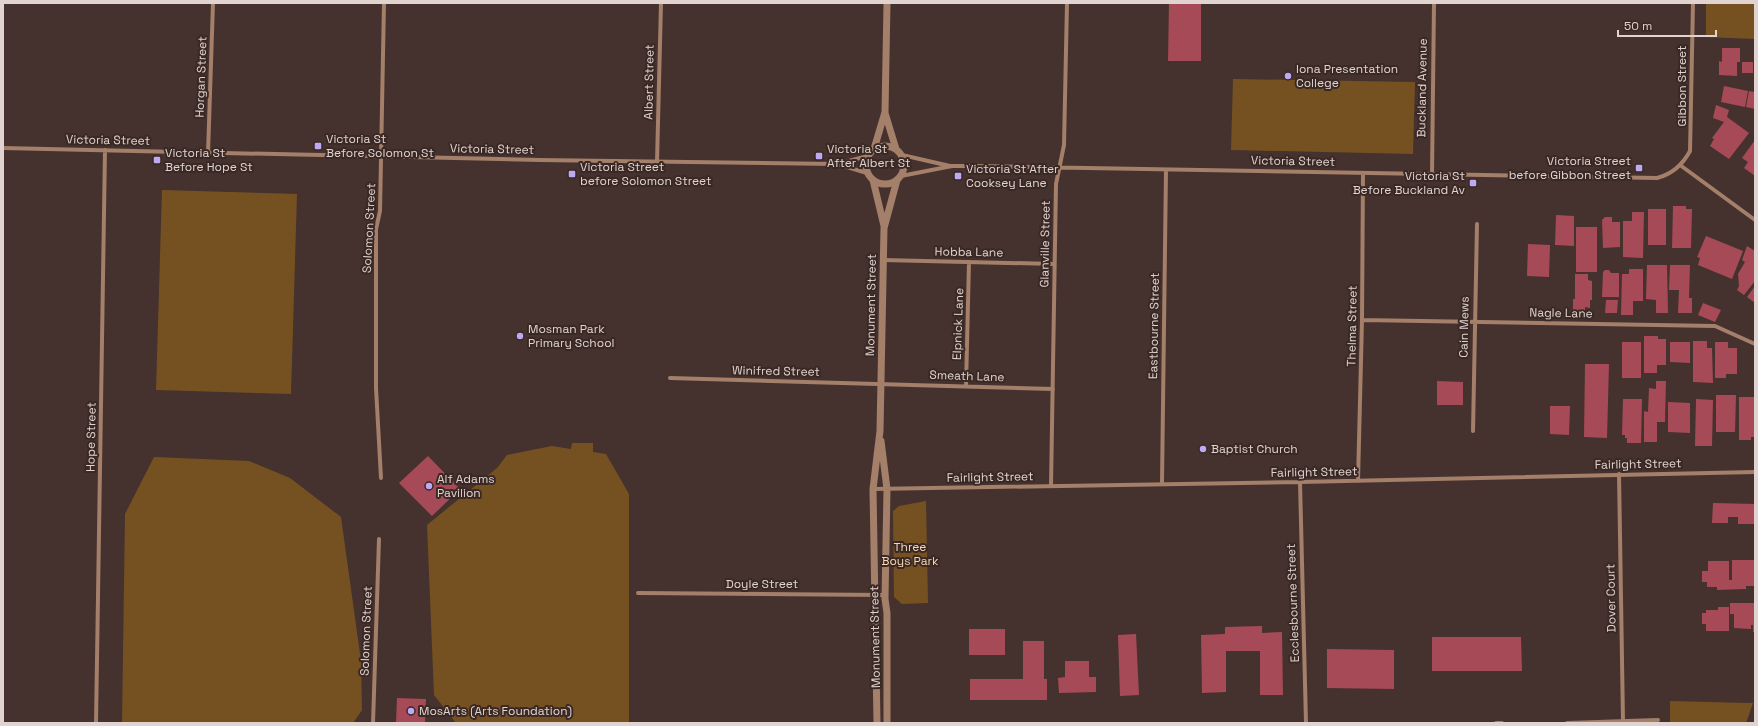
<svg xmlns="http://www.w3.org/2000/svg" width="1758" height="726" font-family="'Space Grotesk',sans-serif">
	<rect width="100%" height="100%" fill="#45322e"/>
	<!-- green -->
	<path fill="#755122" d="M1706 3H1755V39L1706 37Z
		M1233 79 1415 82 1413 154 1231 150Z
		M162 190 297 194 291 394 156 390Z
		M572 443H593V452L606 454 629 494V723H456L434 695 427 525 497 468 507 455 552 446 571 449Z
		M154 457 249 461 290 478 341 517 361 661 362 710 353 723H122L125 514Z
		M926 501 928 603 902 604 894 597 893 511 899 506Z
		M1670 701 1748 703H1753L1746 723H1670Z"/>
	<!-- building -->
	<path fill="#a74a57" d="M1169 3H1201V61H1168Z
		M1722 48H1740V62H1737V76L1719 75V61L1722 62Z
		M1742 62H1753V73H1742Z
		M1724 86 1748 91 1745 107 1721 102Z
		M1749 91 1755 92V109L1746 107Z
		M1716 105 1729 110 1727 117 1749 133 1729 159 1710 146 1714 139 1712 138 1724 122 1713 118Z
		M1755 140V176L1744 168 1748 162 1742 158Z
		M1673 206H1686V209H1692L1691 248H1672Z
		M1648 209H1666V245H1648Z
		M1632 212H1644L1643 258 1623 257V221H1632Z
		M1556 215 1574 216V246L1555 245Z
		M1605 217H1612V222H1620V247L1603 248 1602 220Z
		M1576 227H1597V272H1576Z
		M1706 236 1743 251 1732 279 1698 265 1700 258 1697 257Z
		M1528 244 1550 245 1549 277 1527 276Z
		M1747 246 1755 251V281L1744 295 1737 290 1739 286 1738 274 1745 262 1742 260Z
		M1647 265H1667L1668 313H1656V300L1646 299Z
		M1670 265H1690L1689 298H1692V313H1678L1679 290H1669Z
		M1629 269H1643V301H1633V315H1621L1622 274H1629Z
		M1605 270H1609L1611 273H1619V297H1602L1603 272Z
		M1575 274H1588V280L1592 281V300H1590V308L1585 307V311H1573V299H1575Z
		M1755 286V303L1747 297Z
		M1606 300H1618L1617 313H1605Z
		M1703 303 1721 310 1715 322 1698 315Z
		M1644 336H1658V339H1666V365H1657V373H1644Z
		M1693 341H1707V348H1712L1713 383 1693 382Z
		M1622 342H1641V378H1622Z
		M1670 342H1690V363L1670 362Z
		M1715 342H1728V348H1737V374H1726V378H1715Z
		M1585 364H1609L1607 438 1584 437Z
		M1437 381 1463 382V405H1437Z
		M1656 381H1666L1665 422H1657V442H1644V411L1648 412 1649 388 1656 389Z
		M1716 395H1736L1735 432H1716Z
		M1739 397H1755V437H1751V440H1739Z
		M1623 399H1642L1641 443H1627V438H1625V435H1622Z
		M1696 399 1713 400 1712 446H1695Z
		M1668 402 1690 403V433L1668 432Z
		M1550 406H1570L1569 435 1550 434Z
		M428 456 460 489 432 516 399 483Z
		M1713 503 1755 504V524H1738V517H1728V523H1712Z
		M1732 560H1754V586H1746V589L1717 590V587H1707V582H1702V571H1708V561H1729V580H1732Z
		M1730 603H1755V632H1753V625H1751V629L1734 628V614H1730Z
		M1718 607H1729V631H1706V624H1702V613H1706V610H1718Z
		M1262 626V633L1282 632 1283 695H1260V651H1226V692L1202 693 1201 635 1225 634V627Z
		M969 629H1005V655H969Z
		M1136 634 1139 695 1120 696 1118 635Z
		M1432 637H1521L1522 671H1432Z
		M1023 641H1044V679H1047V700H970V679H1023Z
		M1327 649 1394 650V689L1327 688Z
		M1065 661H1089V677H1096V692L1059 693 1058 678 1065 677Z
		M397 698 426 699 425 723H396Z"/>
	<g fill="none" stroke-linecap="round" stroke-linejoin="round">
		<!-- minor -->
		<path stroke="#a47f69" stroke-width="4" d="M3 148 539 160 837 164 867 173
			M208 153 213 3
			M902 155 950 166
			M657 162 661 3
			M837 164 868 156
			M1680 165 1755 220
			M1432 174 1434 3
			M901 176 952 166H976L1657 178C1673 174 1683 164 1690 151L1693 3
			M883 260 1054 264
			M1362 320 1715 326 1755 344
			M670 378 1053 389
			M966 386 969 262
			M1473 431 1477 224
			M1619 474 1623 721
			M381 478 376 388V229L380 211 384 3
			M1358 481 1362 320 1363 173
			M1300 482 1306 723
			M1162 483 1166 170
			M1051 486 1056 184 1064 145 1067 3
			M873 489 1300 482 1755 472
			M638 593 885 595
			M96 723 105 150
			M373 723 379 539
			M1496 723H1502
			M1567 723 1658 720"/>
		<!-- tertiary -->
		<path stroke="#a47f69" stroke-width="7" d="M885 113 896 149
			M866 165a19 19 0 1 1 38 0a19 19 0 1 1-38 0Z
			M874 149 885 112 887 3
			M873 180 884 226
			M881 441 887 489 885 599 887 613V723
			M877 723 873 489 880 431 884 228 897 180"/>
	</g>
	<!-- markers -->
	<g fill="#bea9f4" stroke="#3a2824" stroke-width="1.5">
		<circle cx="1288" cy="76" r="4"/>
		<rect x="314" y="142" width="8" height="8" rx="2"/>
		<rect x="815" y="152" width="8" height="8" rx="2"/>
		<rect x="153" y="156" width="8" height="8" rx="2"/>
		<rect x="1635" y="164" width="8" height="8" rx="2"/>
		<rect x="568" y="170" width="8" height="8" rx="2"/>
		<rect x="954" y="172" width="8" height="8" rx="2"/>
		<rect x="1469" y="179" width="8" height="8" rx="2"/>
		<circle cx="520" cy="336" r="4"/>
		<circle cx="1203" cy="449" r="4"/>
		<circle cx="429" cy="486" r="4"/>
		<circle cx="411" cy="711" r="4"/>
	</g>
	<g text-anchor="middle" dominant-baseline="central" stroke-width="4" stroke-linejoin="round" paint-order="stroke">
		<!-- poi labels -->
		<g font-size="12" fill="#e0d3d0" stroke="#3a2824" text-anchor="start">
			<text x="1296" y="69">Iona Presentation<tspan x="1296" dy="14">College</tspan></text>
			<text x="326" y="139">Victoria St<tspan x="326" dy="14">Before Solomon St</tspan></text>
			<text x="827" y="149">Victoria St<tspan x="827" dy="14">After Albert St</tspan></text>
			<text x="165" y="153">Victoria St<tspan x="165" dy="14">Before Hope St</tspan></text>
			<text x="1631" y="161" text-anchor="end">Victoria Street<tspan x="1631" dy="14">before Gibbon Street</tspan></text>
			<text x="580" y="167">Victoria Street<tspan x="580" dy="14">before Solomon Street</tspan></text>
			<text x="966" y="169">Victoria St After<tspan x="966" dy="14">Cooksey Lane</tspan></text>
			<text x="1465" y="176" text-anchor="end">Victoria St<tspan x="1465" dy="14">Before Buckland Av</tspan></text>
			<text x="528" y="329">Mosman Park<tspan x="528" dy="14">Primary School</tspan></text>
			<text x="1211" y="449">Baptist Church</text>
			<text x="437" y="479">Alf Adams<tspan x="437" dy="14">Pavilion</tspan></text>
			<text x="419" y="711">MosArts (Arts Foundation)</text>
		</g>
		<!-- street labels -->
		<g font-size="12" fill="#e0d3d0" stroke="#3a2824">
			<text transform="translate(201 77) rotate(-88)">Horgan Street</text>
			<text transform="translate(649 82) rotate(-89)">Albert Street</text>
			<text transform="translate(1682 86) rotate(-90)">Gibbon Street</text>
			<text transform="translate(1422 88) rotate(-89)">Buckland Avenue</text>
			<text transform="translate(108 140) rotate(1)">Victoria Street</text>
			<text transform="translate(492 149) rotate(1)">Victoria Street</text>
			<text transform="translate(1293 161) rotate(1)">Victoria Street</text>
			<text transform="translate(369 228) rotate(-87)">Solomon Street</text>
			<text transform="translate(1045 244) rotate(-89)">Glanville Street</text>
			<text transform="translate(969 252) rotate(1)">Hobba Lane</text>
			<text transform="translate(871 305) rotate(-89)">Monument Street</text>
			<text transform="translate(1561 313) rotate(1)">Nagle Lane</text>
			<text transform="translate(958 324) rotate(-88)">Elpnick Lane</text>
			<text transform="translate(1154 326) rotate(-89)">Eastbourne Street</text>
			<text transform="translate(1352 326) rotate(-89)">Thelma Street</text>
			<text transform="translate(1464 327) rotate(-89)">Cain Mews</text>
			<text transform="translate(776 371) rotate(1)">Winifred Street</text>
			<text transform="translate(967 376) rotate(2)">Smeath Lane</text>
			<text transform="translate(91 437) rotate(-89)">Hope Street</text>
			<text transform="translate(1638 464) rotate(-1)">Fairlight Street</text>
			<text transform="translate(1314 472) rotate(-1)">Fairlight Street</text>
			<text transform="translate(990 477) rotate(-1)">Fairlight Street</text>
			<text x="762" y="584">Doyle Street</text>
			<text transform="translate(1611 598) rotate(-91)">Dover Court</text>
			<text transform="translate(1293 603) rotate(-92)">Ecclesbourne Street</text>
			<text transform="translate(366 631) rotate(-88)">Solomon Street</text>
			<text transform="translate(875 637) rotate(-91)">Monument Street</text>
		</g>
		<!-- park labels -->
		<g font-size="12" fill="#f9d9b3" stroke="#3a2824">
			<text x="910" y="547">Three<tspan x="910" dy="14">Boys Park</tspan></text>
		</g>
	</g>
	<!-- border -->
	<rect width="1758" height="726" fill="none" stroke="#e0d3d0" stroke-width="8"/>
	<!-- scale -->
	<path d="M1618 30v6h98v-6" fill="none" stroke="#e0d3d0" stroke-width="2"/>
	<text x="1624" y="30" font-size="12" fill="#e0d3d0" stroke="#3a2824" stroke-width="3" paint-order="stroke">50 m</text>
</svg>
